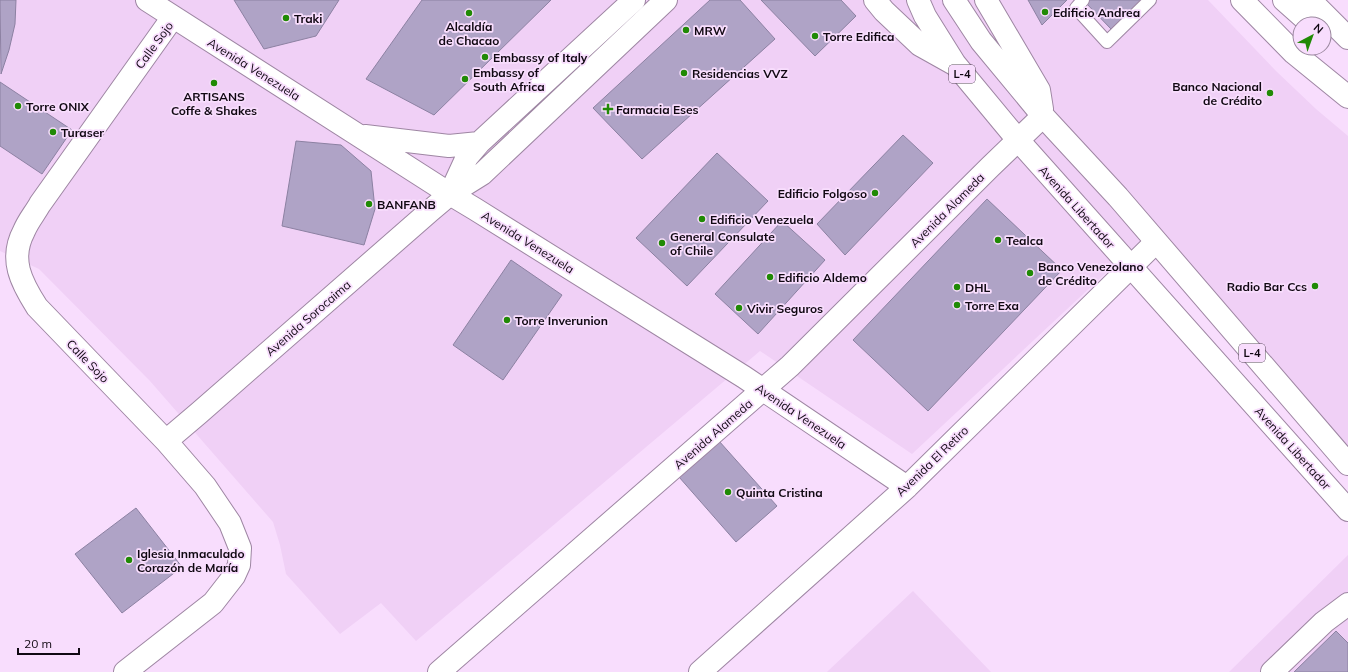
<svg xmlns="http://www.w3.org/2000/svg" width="1348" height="672" font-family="Mulish,sans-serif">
	<rect width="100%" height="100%" fill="#f8ddfd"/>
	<!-- built -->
	<path fill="#f0d0f6" d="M0 0H1208L1276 71 1316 109 1348 136V446L1235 319 1155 227 912 454 760 351 416 641 381 603 340 634 286 574 280 545 273 522 150 381 39 269 0 251Z
		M1348 555V672H1229Z
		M913 591 991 672H827L829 670Z"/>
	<!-- building -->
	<path fill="#afa3c6" stroke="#8c81a2" d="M0 0H16L15 24 9 50 1 74Z
		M234 0H339L316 36 264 49Z
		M422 0H551L434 115 366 79Z
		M710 0H740L775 39 642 159 593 108Z
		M761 0H841L856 16 815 56Z
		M1028 0H1067L1042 25Z
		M1089 0H1142L1111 29 1086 3Z
		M0 82 72 130 42 174 0 146Z
		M903 135 933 163 845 255 817 224Z
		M296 141 341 145 371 171 375 209 364 245 282 226Z
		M717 153 768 201 687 286 636 238Z
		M987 199 1062 270 928 411 853 340Z
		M782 221 825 260 758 334 715 294Z
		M511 260 562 295 503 380 453 345Z
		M719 441 777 506 736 542 679 477Z
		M136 508 182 567 122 613 75 554Z
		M1336 631 1348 643V672H1294Z"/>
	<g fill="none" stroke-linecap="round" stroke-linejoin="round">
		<defs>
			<path id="service" d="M1083 0 1076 8 1107 42 1150 0"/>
			<path id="minor" d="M147 0 450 194 475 209 744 377 907 487
				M365 136 449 146 479 143
				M450 194 467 157 479 143 634 0
				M166 441 199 413 430 211 450 194 482 174 666 0
				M125 672 213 603 234 576 239 565 240 548 230 523 205 486 166 441 37 307C21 282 9 259 24 231 28 221 35 213 40 204L173 17
				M439 672 790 366 990 167 1043 116
				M700 672 907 487 1156 242
				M1272 672 1324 622 1348 604"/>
			<path id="primary" d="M875 0 884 11 920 45 954 64
				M918 0 925 16 955 64 1018 140 1348 510
				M954 0 981 41 1043 116 1118 197 1348 464
				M986 0 1039 90 1042 109
				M1242 0 1294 53 1348 97
				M1284 0 1311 24
				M1310 0 1348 38"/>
		</defs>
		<!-- service casing -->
		<use href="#service" stroke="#9e86a3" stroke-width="14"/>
		<!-- minor casing -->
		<use href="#minor" stroke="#9e86a3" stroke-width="24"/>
		<!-- primary casing -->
		<use href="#primary" stroke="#9e86a3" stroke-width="24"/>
		<!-- service -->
		<use href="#service" stroke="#fff" stroke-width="12"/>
		<!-- minor -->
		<use href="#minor" stroke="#fff" stroke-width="22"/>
		<!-- primary -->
		<use href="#primary" stroke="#fff" stroke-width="22"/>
	</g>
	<!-- markers -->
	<g fill="#208a05" stroke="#f8ddfd" stroke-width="1.5">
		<circle cx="1045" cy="12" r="4"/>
		<circle cx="469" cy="13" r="4"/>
		<circle cx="286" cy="18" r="4"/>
		<circle cx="686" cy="30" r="4"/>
		<circle cx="815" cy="36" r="4"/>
		<circle cx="485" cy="57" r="4"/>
		<circle cx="684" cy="73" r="4"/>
		<circle cx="465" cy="79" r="4"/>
		<circle cx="214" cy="83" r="4"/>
		<circle cx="1270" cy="93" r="4"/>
		<circle cx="18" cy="106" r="4"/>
		<path d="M606 103h4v4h4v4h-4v4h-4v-4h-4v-4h4z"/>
		<circle cx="53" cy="132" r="4"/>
		<circle cx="875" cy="193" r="4"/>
		<circle cx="369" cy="204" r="4"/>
		<circle cx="702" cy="219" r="4"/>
		<circle cx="998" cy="240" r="4"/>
		<circle cx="662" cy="243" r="4"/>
		<circle cx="1030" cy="273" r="4"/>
		<circle cx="770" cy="277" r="4"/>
		<circle cx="1315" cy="286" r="4"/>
		<circle cx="957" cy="287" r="4"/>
		<circle cx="957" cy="305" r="4"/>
		<circle cx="739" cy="308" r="4"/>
		<circle cx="507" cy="320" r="4"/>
		<circle cx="728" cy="492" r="4"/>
		<circle cx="129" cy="560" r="4"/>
	</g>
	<g text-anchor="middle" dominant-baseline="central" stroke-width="3.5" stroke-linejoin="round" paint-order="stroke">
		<!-- shield labels -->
		<g fill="#f8ddfd" stroke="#564858" stroke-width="1">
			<rect x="949" y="65" width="26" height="18" rx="3"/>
			<rect x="1239" y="344" width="26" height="18" rx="3"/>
		</g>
		<g font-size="11" font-weight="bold" fill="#100812">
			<text x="962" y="74">L-4</text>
			<text x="1252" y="353">L-4</text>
		</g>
		<!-- poi labels -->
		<g font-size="12" font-weight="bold" fill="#100812" stroke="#f8ddfd" text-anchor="start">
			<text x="1053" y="12">Edificio Andrea</text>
			<text x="294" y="18">Traki</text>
			<text x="469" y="26" text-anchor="middle">Alcaldía<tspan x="469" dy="14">de Chacao</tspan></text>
			<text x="694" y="30">MRW</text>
			<text x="823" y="36">Torre Edifica</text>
			<text x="493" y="57">Embassy of Italy</text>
			<text x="473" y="72">Embassy of<tspan x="473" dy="14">South Africa</tspan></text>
			<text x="692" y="73">Residencias VVZ</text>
			<text x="1262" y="86" text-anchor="end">Banco Nacional<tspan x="1262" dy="14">de Crédito</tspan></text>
			<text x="214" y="96" text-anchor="middle">ARTISANS<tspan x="214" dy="14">Coffe &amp; Shakes</tspan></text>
			<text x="26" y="106">Torre ONIX</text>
			<text x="616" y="109">Farmacia Eses</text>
			<text x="61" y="132">Turaser</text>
			<text x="867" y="193" text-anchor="end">Edificio Folgoso</text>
			<text x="377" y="204">BANFANB</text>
			<text x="710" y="219">Edificio Venezuela</text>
			<text x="670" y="236">General Consulate<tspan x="670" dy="14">of Chile</tspan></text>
			<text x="1006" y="240">Tealca</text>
			<text x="1038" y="266">Banco Venezolano<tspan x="1038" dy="14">de Crédito</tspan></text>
			<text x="778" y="277">Edificio Aldemo</text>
			<text x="1307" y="286" text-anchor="end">Radio Bar Ccs</text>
			<text x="965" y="287">DHL</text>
			<text x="965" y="305">Torre Exa</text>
			<text x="747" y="308">Vivir Seguros</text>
			<text x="515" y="320">Torre Inverunion</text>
			<text x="736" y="492">Quinta Cristina</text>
			<text x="137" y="553">Iglesia Inmaculado<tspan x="137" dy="14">Corazón de María</tspan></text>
		</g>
		<!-- street labels -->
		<g font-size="12" fill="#100812" stroke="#f8ddfd">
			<text transform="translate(154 45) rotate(-54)">Calle Sojo</text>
			<text transform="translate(254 69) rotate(32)">Avenida Venezuela</text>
			<text transform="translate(1077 207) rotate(48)">Avenida Libertador</text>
			<text transform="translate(947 210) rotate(-45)">Avenida Alameda</text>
			<text transform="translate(528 242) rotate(32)">Avenida Venezuela</text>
			<text transform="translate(308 318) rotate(-41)">Avenida Sorocaima</text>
			<text transform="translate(88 361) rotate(46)">Calle Sojo</text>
			<text transform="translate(801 416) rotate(34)">Avenida Venezuela</text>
			<text transform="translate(713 434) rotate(-41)">Avenida Alameda</text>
			<text transform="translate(1293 448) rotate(48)">Avenida Libertador</text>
			<text transform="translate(932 461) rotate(-44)">Avenida El Retiro</text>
		</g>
	</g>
	<!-- north arrow -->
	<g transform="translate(1312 36) rotate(41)"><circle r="19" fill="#f8ddfd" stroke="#9b889f"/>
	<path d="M0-3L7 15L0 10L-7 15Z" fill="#208a05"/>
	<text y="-6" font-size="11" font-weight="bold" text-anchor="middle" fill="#100812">N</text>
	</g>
	<!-- scale -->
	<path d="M18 648v6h61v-6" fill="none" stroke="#100812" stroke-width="2"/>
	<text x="24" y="648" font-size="12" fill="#100812" stroke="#f8ddfd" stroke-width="3" paint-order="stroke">20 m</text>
</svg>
